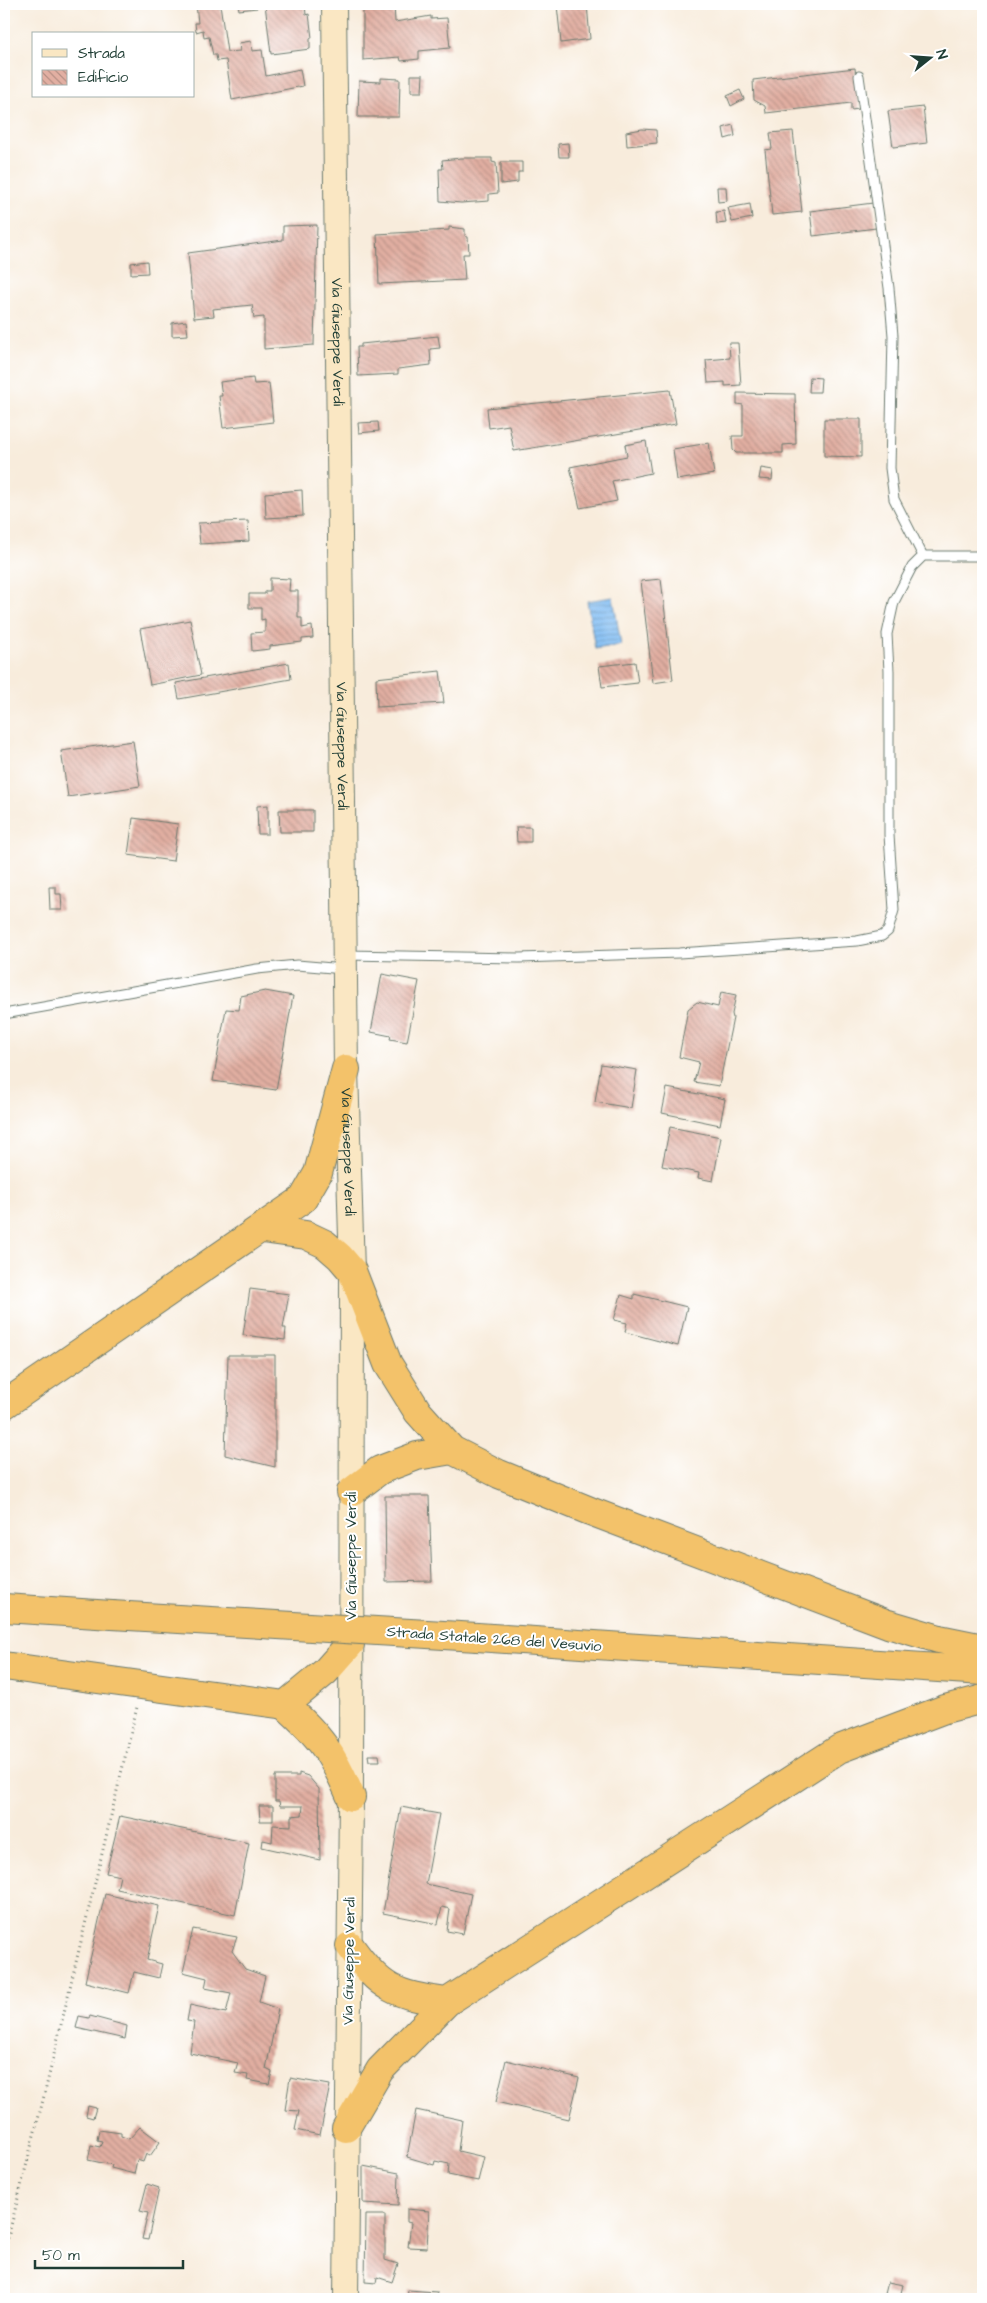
<svg xmlns="http://www.w3.org/2000/svg" width="987" height="2303" font-family="'Architects Daughter',sans-serif">
	<defs>
		<pattern id="water-rules" width="6" height="5" patternUnits="userSpaceOnUse" patternTransform="scale(1.25)"><rect width="6" height="5" fill="#80bcf3"/><path d="M0 2.5h6" fill="none" stroke="#689ac6"/></pattern>
		<pattern id="building-back-hatch" width="6" height="6" patternUnits="userSpaceOnUse" patternTransform="scale(1.25)"><rect width="6" height="6" fill="#e2afa2"/><path d="M-1 5l2 2M0 0l6 6M5-1l2 2" fill="none" stroke="#b79085"/></pattern>
	</defs>
	<rect width="100%" height="100%" fill="#fff"/>
	<filter id="ink" filterUnits="userSpaceOnUse"><feTurbulence type="fractalNoise" baseFrequency=".02" numOctaves="2"/><feDisplacementMap in="SourceGraphic" scale="10" xChannelSelector="R" yChannelSelector="G"/><feConvolveMatrix kernelMatrix="1 2 1 2 8 2 1 2 1" color-interpolation-filters="sRGB"/></filter>
	<filter id="wash" filterUnits="userSpaceOnUse"><feTurbulence type="fractalNoise" baseFrequency=".0096" numOctaves="4" result="noise"/><feDisplacementMap in="SourceGraphic" scale="20" xChannelSelector="R" yChannelSelector="G"/><feGaussianBlur stdDeviation="1.12" result="paint"/><feColorMatrix in="noise" values="0 0 0 0 0 0 0 0 0 0 0 0 0 0 0 0 0 1.4 0 .05"/><feComposite in="paint" operator="in"/></filter>
	<g filter="url(#wash)">
		<rect width="100%" height="100%" fill="#f8ecdc"/>
		<!-- water -->
		<path fill="url(#water-rules)" stroke="#507c94" d="M613 597 621 645 595 649 587 601Z"/>
		<g id="blocks">
			<!-- building -->
			<path fill="url(#building-back-hatch)" d="M196 4H220L227 52 240 51 239 43 251 41 252 51 262 50 266 76 300 69 303 86 232 100 226 60 217 61 216 55H213L209 37 204 38 203 30 196 32 195 23H198Z
				M238 4H257V8L239 10Z
				M265 4H305L306 15 309 14 312 38H310V49L271 54Z
				M363 4H394L395 22 431 16V19L447 18 450 48 419 51V59L401 61 400 57 363 60Z
				M587 4 590 39 561 43 557 5Z
				M855 68 859 109 851 110V103L766 113 765 106 754 100 753 80Z
				M411 75H423L422 92H411Z
				M381 78 400 79 399 117H358L359 81 381 82Z
				M740 90 744 99 731 106 727 96Z
				M923 107 927 143 893 147 888 111Z
				M733 125 735 136 725 139 723 128Z
				M642 129 656 130 657 143 627 146 626 132Z
				M793 131 802 212 772 215 765 150 772 149 770 133Z
				M568 143 569 157H559L558 144Z
				M461 158H492V162L496 163 498 193 489 194V201L461 203 440 201 439 169H443L442 160Z
				M501 162H522V172H518V182L501 184Z
				M717 187H726L727 201 718 202Z
				M873 203 876 228 813 236 810 211Z
				M750 204 752 218 732 222 728 208Z
				M724 211 726 223 717 224 716 212Z
				M317 225 314 345 264 349V317L254 318 252 305 213 309 214 316 194 318 188 253 283 240V226Z
				M449 227 465 229V236L468 237 469 254H463L465 280 379 284 377 234 449 230Z
				M147 261 148 273 131 274V263Z
				M186 321 188 335 172 336V323Z
				M438 336 440 348 430 349 431 365 398 369V374L358 376 357 347H361V344Z
				M729 343H738L741 385 725 386V382L708 383 706 360 730 358Z
				M810 377 821 378 820 392H809Z
				M253 378 254 384 269 383 273 422 223 428 219 396H222L220 382Z
				M670 390 676 424 514 451 509 425 489 428 487 408Z
				M737 393 795 394 796 444 783 445V453H736L733 450 732 436H743V405L737 404Z
				M824 419H861V457L824 456Z
				M378 422 379 431 359 433 358 423Z
				M646 441 651 473 612 481 617 501 580 508 570 467 627 456 625 445Z
				M709 443 714 474 677 480 673 449Z
				M761 468 773 470 772 480 759 479Z
				M302 490 303 516 266 518 265 493Z
				M248 521 249 541 200 544 198 523Z
				M270 578 290 579 289 591H298V618H302V628L312 626 313 638 302 639V642L270 646V649L252 651 251 633 265 632V619L261 620V608H249V594H265V591H270Z
				M661 579 673 680 653 683 641 581Z
				M190 620 201 675 150 685 140 629Z
				M635 662 638 683 602 687 599 666Z
				M289 663 291 679 179 699 176 683Z
				M440 671 444 703 377 707 376 678Z
				M133 741 140 786 68 797 61 751Z
				M268 805V834H258L257 806Z
				M279 810H313V832H280Z
				M133 818 178 824 173 861 128 855Z
				M516 827H531V842H517Z
				M49 887H56V894H61L62 910H50Z
				M382 974 419 981 407 1042 390 1039 391 1036 371 1032Z
				M265 991 293 996 276 1090 213 1081 226 1009 239 1010 241 996Z
				M721 992 736 995 732 1014 733 1018 719 1086 694 1082 699 1062 679 1057 688 1009 697 1002 718 1007Z
				M601 1064 637 1070 631 1108 595 1102Z
				M667 1088 725 1099 720 1125 662 1113Z
				M670 1127 721 1137 713 1181 698 1178 699 1173 662 1166Z
				M250 1289 289 1294 283 1328H286L285 1340 243 1335Z
				M634 1294 687 1307 678 1346 625 1332 627 1323 614 1320 621 1295 634 1299Z
				M228 1355H275V1467L225 1455Z
				M385 1496H429L432 1581 386 1582Z
				M368 1755H379L380 1761H369Z
				M299 1773 308 1776 319 1789 320 1860 262 1847 263 1840 272 1842 273 1825 291 1826V1816L302 1815 303 1806H280L279 1801H275V1776H299Z
				M259 1806H273V1821H260Z
				M401 1807 439 1814 426 1884 471 1894 463 1934 447 1931 450 1909 442 1907 438 1924 383 1913Z
				M120 1816 249 1843 235 1915 117 1889 120 1876 106 1873Z
				M105 1894 159 1906 147 1960 162 1964 159 1978 134 1972 129 1993 85 1982Z
				M193 1929 237 1937 232 1951 245 1969 265 1976 259 2002 278 2009 266 2069 272 2072 269 2084 247 2080 248 2075 235 2073 238 2063 190 2053 194 2022 187 2021 190 2005 226 2013 231 1993 205 1988 207 1978 183 1972Z
				M79 2016 89 2018 90 2016 127 2026 125 2039 76 2028Z
				M506 2060 579 2078 569 2119 496 2102Z
				M290 2078 330 2085 320 2135 295 2130 299 2111 285 2110Z
				M88 2106 96 2108 93 2118 86 2116Z
				M416 2110 462 2120 458 2151 484 2157 478 2181 448 2175 449 2164 435 2161 434 2165 407 2157Z
				M140 2127 160 2142 150 2156 146 2154 143 2162 137 2160 134 2174 111 2168 112 2165 88 2160 91 2145 100 2147 102 2141 97 2140 99 2130 121 2133V2136L129 2139Z
				M363 2166 399 2173 398 2205 363 2203Z
				M147 2184 159 2188 148 2240 142 2239 148 2213 140 2211Z
				M407 2209 429 2211 427 2248 408 2247 411 2223 407 2222Z
				M366 2215H385V2260L398 2264 392 2282 377 2277 376 2283 365 2282Z
				M888 2282 903 2285 900 2297 885 2294Z
				M408 2290 437 2292 436 2299H407Z"/>
		</g>
	</g>
	<g filter="url(#ink)">
		<use href="#blocks" fill-opacity="0" stroke="#6b7a6f" stroke-width="1"/>
		<g fill="none" stroke-linecap="round" stroke-linejoin="round">
			<defs>
				<path id="lane" d="M859 76 889 288 893 336 890 468 894 499 923 556
					M346 955 519 958 679 953 857 941 882 936 888 931 894 910 889 835V671L887 634 894 602 912 567 923 556H983
					M4 1014 257 969 297 965 344 969"/>
				<g id="secondary">
					<path id="s1" d="M334 4 346 1069 352 1271 351 1797 346 2299"/>
				</g>
				<path id="highway" d="M262 1229 306 1235 325 1244 340 1257 352 1271 388 1364 418 1412 452 1450 499 1474 590 1511 888 1624 939 1639 983 1648
					M4 1405 303 1199 318 1173 346 1069
					M351 1492 380 1470 417 1456 452 1450
					M4 1608 112 1615
					M477 1637 983 1671
					M4 1666 285 1705C321 1737 332 1753 351 1797
					M285 1705 325 1672 350 1644
					M350 1946C380 1989 395 1995 447 2002
					M346 2128 380 2070 447 2002 839 1749 945 1709 983 1699"/>
			</defs>
			<!-- lane casing -->
			<use href="#lane" stroke="#6b7a6f" stroke-width="11"/>
			<!-- secondary casing -->
			<use href="#secondary" stroke="#6b7a6f" stroke-width="26"/>
			<!-- highway casing -->
			<use href="#highway" stroke="#6b7a6f" stroke-width="30"/>
			<!-- path -->
			<path stroke="#6b7a6f" stroke-width="3" stroke-dasharray="1 4" stroke-linecap="butt" d="M4 2253 45 2092 137 1707"/>
			<!-- lane -->
			<use href="#lane" stroke="#fff" stroke-width="9"/>
			<!-- secondary -->
			<use href="#secondary" stroke="#fae7c3" stroke-width="24"/>
			<!-- highway -->
			<use href="#highway" stroke="#f3c26a" stroke-width="28"/>
			<defs>
				<path id="highway-bridge" d="M112 1615 477 1637"/>
			</defs>
			<!-- highway-bridge casing -->
			<use href="#highway-bridge" stroke="#6b7a6f" stroke-width="30" stroke-linecap="butt"/>
			<!-- highway-bridge -->
			<use href="#highway-bridge" stroke="#f3c26a" stroke-width="28"/>
		</g>
	</g>
	<g text-anchor="middle" dominant-baseline="central" stroke-width="4" stroke-linejoin="round" paint-order="stroke">
		<!-- street labels -->
		<g font-size="15" fill="#1f3d34" stroke="#fff">
			<text stroke="none"><textPath href="#s1" startOffset="338">Via Giuseppe Verdi</textPath></text>
			<text stroke="none"><textPath href="#s1" startOffset="742">Via Giuseppe Verdi</textPath></text>
			<text stroke="none"><textPath href="#s1" startOffset="1148">Via Giuseppe Verdi</textPath></text>
			<text transform="translate(351 1556) rotate(-90)">Via Giuseppe Verdi</text>
			<text transform="translate(494 1639) rotate(4)">Strada Statale 268 del Vesuvio</text>
			<text transform="translate(349 1961) rotate(-89)">Via Giuseppe Verdi</text>
		</g>
	</g>
	<!-- margin -->
	<rect width="987" height="2303" fill="none" stroke="#fff" stroke-width="20"/>
	<!-- legend -->
	<rect x="32" y="32" width="162" height="65" fill="#ffffff" stroke="#a5b1ae"/>
	<rect x="42" y="49" width="25" height="8" fill="#fae7c3" stroke="#a5b1ae"/>
	<text x="78" y="58" font-size="15" fill="#1f3d34">Strada</text>
	<rect x="42" y="70" width="25" height="15" fill="url(#building-back-hatch)" stroke="#a5b1ae"/>
	<text x="78" y="82" font-size="15" fill="#1f3d34">Edificio</text>
	<!-- north arrow -->
	<g transform="translate(930 58) rotate(73)" stroke="#ffffff" stroke-width="4" paint-order="stroke">
	<path d="M0-4L9 19L0 12L-9 19Z" fill="#1f3d34"/>
	<text y="-8" font-size="14" font-weight="bold" text-anchor="middle" fill="#1f3d34">N</text>
	</g>
	<!-- scale -->
	<path d="M35 2260v8h148v-8" fill="none" stroke="#1f3d34" stroke-width="2.5"/>
	<text x="42" y="2260" font-size="15" fill="#1f3d34" stroke="#ffffff" stroke-width="4" paint-order="stroke">50 m</text>
</svg>
